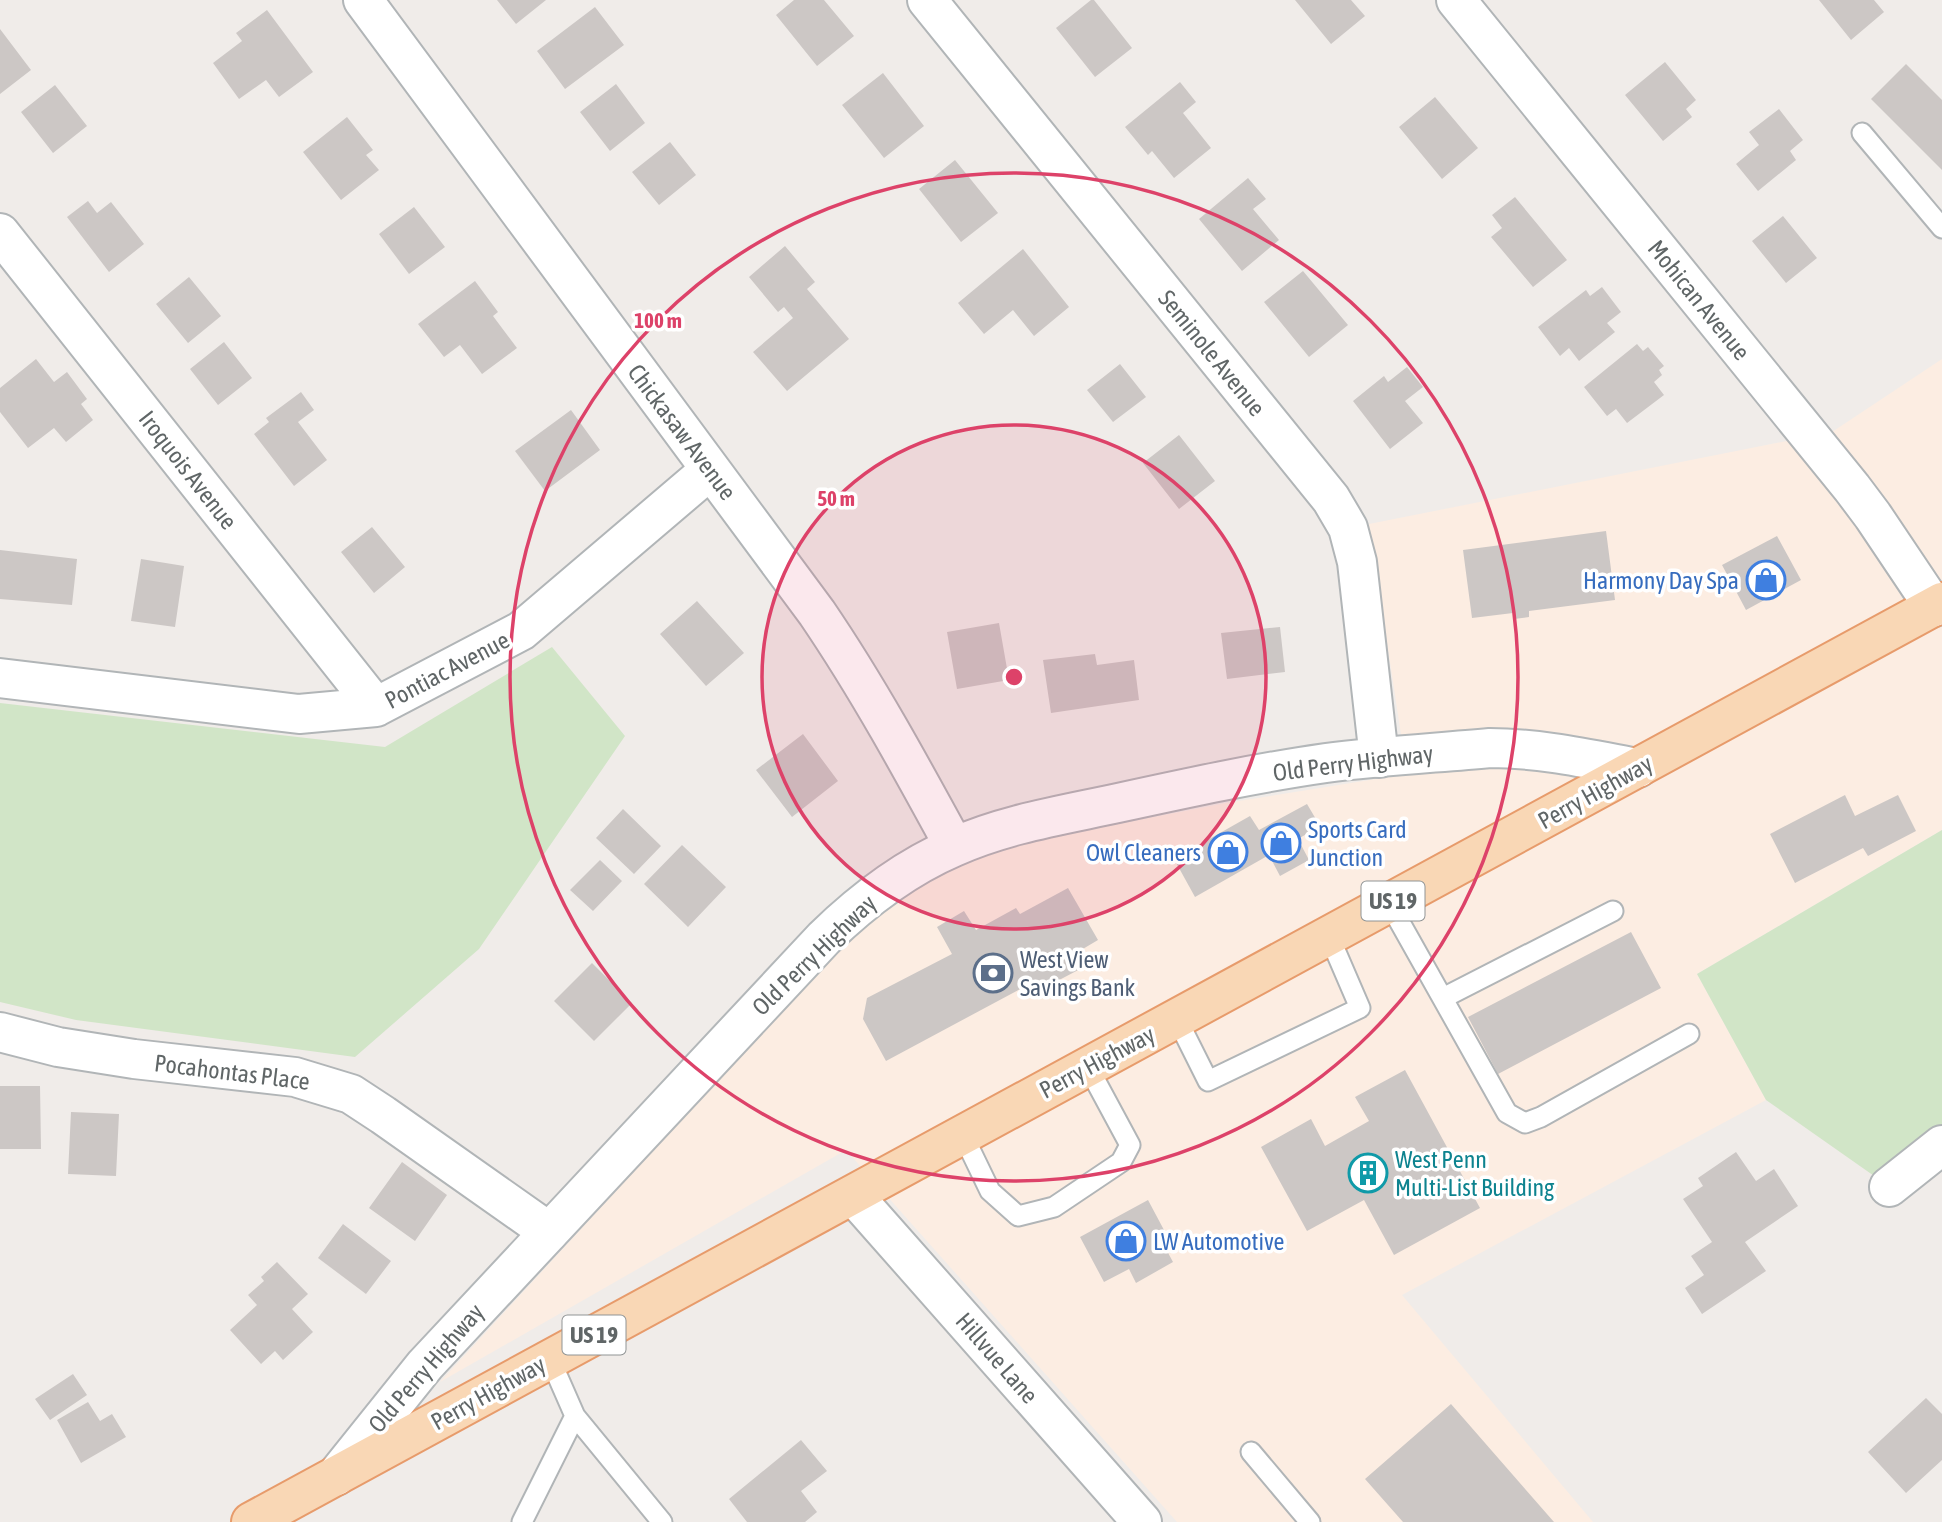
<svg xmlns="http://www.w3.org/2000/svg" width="1942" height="1522" font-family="'Asap Condensed',sans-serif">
	<rect width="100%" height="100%" fill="#f0ece9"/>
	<!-- commercial -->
	<path fill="#fcede2" d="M1942 359V830L1697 974 1766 1100 1402 1295 1593 1522H1177L846 1150 440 1382 792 1000 876 913 935 875 1025 842 1226 803 1407 774 1369 524 1832 432Z"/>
	<!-- green -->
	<path fill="#d1e5c7" d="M552 647 625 736 479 949 355 1057 76 1020 0 1002V703L385 747Z
		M1942 830V1125L1877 1178 1766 1100 1697 974Z"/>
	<!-- building -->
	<path fill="#ccc7c5" d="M497 0H546L516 24Z
		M794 0H824L854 36 817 66 776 15Z
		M1091 0H1094L1132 48 1095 77 1056 28Z
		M1295 0H1351L1365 16 1331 44Z
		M1819 0H1874L1884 12 1851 40Z
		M595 7 624 45 565 89 537 51Z
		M267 10 313 72 279 97 266 80 239 99 213 63 242 41 236 33Z
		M0 29 31 70 0 94Z
		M1665 62 1696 100 1686 109 1692 117 1663 141 1625 95Z
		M1906 64 1942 100V170L1871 99Z
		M883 73 924 126 884 158 842 105Z
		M1180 82 1196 102 1183 113 1211 148 1174 178 1152 151 1148 155 1125 127Z
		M616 84 645 123 610 151 580 112Z
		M55 85 87 126 53 153 21 112Z
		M1435 97 1478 148 1442 179 1399 127Z
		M1779 109 1803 140 1790 151 1796 160 1758 191 1736 164 1759 145 1749 132Z
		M347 117 373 150 366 155 379 170 341 200 303 152Z
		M670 142 696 175 659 205 632 172Z
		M955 160 998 213 961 242 919 189Z
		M1248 178 1266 199 1253 209 1279 240 1242 271 1199 219Z
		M1515 197 1567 260 1533 287 1491 237 1502 228 1492 215Z
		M88 201 97 213 111 202 144 244 109 272 67 217Z
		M414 207 445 247 409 274 379 234Z
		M1783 216 1817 258 1786 283 1752 241Z
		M785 246 815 282 807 289 849 339 787 391 753 352 793 318 784 307 778 312 749 277Z
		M1023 249 1069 307 1034 336 1013 310 984 334 958 303Z
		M1303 271 1348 325 1309 357 1264 302Z
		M189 277 221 316 188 343 156 304Z
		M475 281 498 312 493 316 517 348 482 374 460 345 444 357 418 324Z
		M1602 287 1621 312 1607 323 1615 332 1579 361 1569 348 1560 356 1538 327 1586 290 1590 296Z
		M224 342 252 378 218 405 190 369Z
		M1637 344 1643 351 1648 347 1664 366 1659 370 1662 375 1654 382 1664 395 1627 423 1616 409 1607 416 1584 387Z
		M36 359 54 382 67 372 87 399 81 404 93 420 66 442 54 428 28 448 0 412V388Z
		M1120 364 1146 397 1113 422 1087 390Z
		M1407 367 1423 387 1405 401 1423 423 1390 449 1353 401 1384 376 1388 382Z
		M301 392 314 410 298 422 327 460 294 486 254 434 269 422 266 418Z
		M571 410 600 450 545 491 515 451Z
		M1179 435 1215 481 1179 509 1143 463Z
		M372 527 405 567 374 593 341 552Z
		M1606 531 1615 600 1529 611V617L1514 619 1513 613 1472 618 1463 550Z
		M1777 536 1801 580 1746 610 1722 565Z
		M0 550 77 559 72 605 0 599Z
		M141 559 184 566 175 627 131 621Z
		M697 601 744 653 706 686 660 634Z
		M999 623 1009 680 957 689 947 632Z
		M1280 627 1285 672 1227 679 1221 633Z
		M1095 654 1097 665 1134 660 1139 700 1051 713 1043 660Z
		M803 734 838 781 792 817 756 770Z
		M1845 795 1855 816 1898 795 1916 831 1868 856 1863 848 1795 883 1770 834Z
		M1307 804 1320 826 1298 839 1309 860 1280 876 1269 855 1195 897 1174 859 1250 816 1259 830Z
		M623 809 661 846 634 874 596 838Z
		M682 845 726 887 688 927 644 884Z
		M600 860 622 881 593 911 570 890Z
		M1068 888 1098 940 1076 953 1084 967 1042 989 1037 980 886 1061 863 1019 867 998 952 954 937 927 964 911 976 930 1016 908 1020 914Z
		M1631 932 1661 988 1498 1074 1468 1017Z
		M592 963 632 1003 594 1041 554 1001Z
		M1405 1070 1480 1208 1394 1255 1364 1200 1307 1231 1261 1147 1311 1119 1325 1146 1369 1121 1355 1097Z
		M0 1086H40L41 1149H0Z
		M71 1112 119 1114 116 1176 68 1174Z
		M1736 1152 1756 1181 1774 1169 1798 1206 1745 1242 1766 1271 1702 1314 1685 1288 1704 1275 1691 1256 1712 1242 1683 1199 1703 1186 1698 1178Z
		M402 1162 447 1195 415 1241 369 1208Z
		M1148 1200 1172 1245 1166 1249 1173 1262 1136 1283 1129 1269 1104 1282 1080 1237Z
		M343 1224 391 1261 366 1294 318 1258Z
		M277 1262 308 1294 292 1309 313 1332 283 1360 275 1351 261 1364 230 1330 257 1305 248 1295 264 1281 261 1277Z
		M73 1374 87 1395 50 1420 35 1399Z
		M1926 1398 1942 1414V1460L1906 1493 1868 1452Z
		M88 1402 100 1421 112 1414 126 1437 81 1463 57 1420Z
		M1451 1404 1554 1522H1403L1365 1479Z
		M801 1440 827 1471 801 1491 817 1512 805 1522H747L729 1499Z"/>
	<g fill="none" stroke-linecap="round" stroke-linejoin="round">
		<defs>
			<path id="lane" d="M1862 133 1942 228
				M1389 903 1507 1113 1525 1123 1541 1117 1689 1034
				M1443 998 1613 911
				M1177 1019 1208 1081 1360 1008 1329 936
				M963 1135 990 1191 1018 1216 1054 1207 1121 1162 1130 1145 1088 1067
				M550 1359 575 1416 662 1522
				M1251 1452 1310 1522
				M522 1522 575 1416"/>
			<path id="street" d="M363 0 817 613C868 688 911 767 954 846
				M927 0 1331 499 1348 528 1357 562 1379 758
				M1456 0 1852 488 1873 516 1934 607
				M0 233 376 707
				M0 678 299 714 376 707 521 631 710 470
				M0 1032 58 1047 134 1059 295 1077 351 1094 383 1115 549 1232
				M1889 1187 1942 1145
				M853 1195 1142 1522"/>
			<path id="secondary" d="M336 1476 425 1365 824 938C862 901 905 868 954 847 1005 824 1063 815 1118 803 1187 788 1256 773 1326 763 1381 756 1436 753 1490 748 1540 748 1589 759 1638 768"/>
			<path id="primary" d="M251 1522 1942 602"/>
		</defs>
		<!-- lane casing -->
		<use href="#lane" stroke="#b1b5b7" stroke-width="23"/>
		<!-- street casing -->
		<use href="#street" stroke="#b1b5b7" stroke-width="42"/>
		<!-- secondary casing -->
		<use href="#secondary" stroke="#b3b7b9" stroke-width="42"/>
		<!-- primary casing -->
		<use href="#primary" stroke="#e79b6b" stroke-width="42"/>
		<!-- lane -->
		<use href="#lane" stroke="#fff" stroke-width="19"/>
		<!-- street -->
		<use href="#street" stroke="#fff" stroke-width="38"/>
		<!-- secondary -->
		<use href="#secondary" stroke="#fff" stroke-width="38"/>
		<!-- primary -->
		<use href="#primary" stroke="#f9d7b5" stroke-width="38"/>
	</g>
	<!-- distance rings -->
	<circle cx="1014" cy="677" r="252" fill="#dd4269" fill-opacity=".12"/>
	<g fill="none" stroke="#dd4269" stroke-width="3.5">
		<circle cx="1014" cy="677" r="252"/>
		<circle cx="1014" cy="677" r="504"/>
	</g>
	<!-- icons -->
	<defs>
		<symbol id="shop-ring" viewBox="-11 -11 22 22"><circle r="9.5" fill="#fff" stroke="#3f7fe0" stroke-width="1.5"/><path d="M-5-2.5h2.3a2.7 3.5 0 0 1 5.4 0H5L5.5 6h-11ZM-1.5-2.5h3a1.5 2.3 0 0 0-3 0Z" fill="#3f7fe0"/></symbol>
		<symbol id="bank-ring" viewBox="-11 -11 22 22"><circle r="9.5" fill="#fff" stroke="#5c6f8a" stroke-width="1.5"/><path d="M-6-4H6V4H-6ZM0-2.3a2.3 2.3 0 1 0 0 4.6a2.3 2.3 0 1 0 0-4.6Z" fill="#5c6f8a"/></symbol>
		<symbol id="building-ring" viewBox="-11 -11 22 22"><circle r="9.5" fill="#fff" stroke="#0f9aa8" stroke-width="1.5"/><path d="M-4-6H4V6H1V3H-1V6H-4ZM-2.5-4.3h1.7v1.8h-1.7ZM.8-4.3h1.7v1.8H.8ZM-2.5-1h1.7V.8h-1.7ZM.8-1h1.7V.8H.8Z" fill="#0f9aa8"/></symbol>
	</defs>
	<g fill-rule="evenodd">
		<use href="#shop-ring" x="1744" y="558" width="44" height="44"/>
		<use href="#shop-ring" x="1259" y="821" width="44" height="44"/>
		<use href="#shop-ring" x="1206" y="830" width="44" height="44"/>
		<use href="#bank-ring" x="971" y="951" width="44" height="44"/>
		<use href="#building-ring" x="1346" y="1151" width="44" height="44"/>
		<use href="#shop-ring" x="1104" y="1219" width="44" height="44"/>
	</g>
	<g text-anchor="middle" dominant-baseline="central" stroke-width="7" stroke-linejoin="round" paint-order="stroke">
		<!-- shield labels -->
		<g fill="#fff" stroke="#909495" stroke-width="2">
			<rect x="1361.5" y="881.5" width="63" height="39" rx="5"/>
			<rect x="562.5" y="1315.5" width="63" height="39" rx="5"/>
		</g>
		<g font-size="23" font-weight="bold" fill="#606667">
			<text x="1393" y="901">US 19</text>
			<text x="594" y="1335">US 19</text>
		</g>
		<!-- street labels -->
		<g font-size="24" fill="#606667" stroke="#fff">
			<text transform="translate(1699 300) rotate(51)">Mohican Avenue</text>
			<text transform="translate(1212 353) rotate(51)">Seminole Avenue</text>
			<text transform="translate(682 432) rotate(53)">Chickasaw Avenue</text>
			<text transform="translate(188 470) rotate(52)">Iroquois Avenue</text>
			<text transform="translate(447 670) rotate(-28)">Pontiac Avenue</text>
			<text transform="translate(1353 763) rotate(-7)">Old Perry Highway</text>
			<text transform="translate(1595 792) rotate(-29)">Perry Highway</text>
			<text transform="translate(814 955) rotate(-44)">Old Perry Highway</text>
			<text transform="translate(1097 1062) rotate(-28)">Perry Highway</text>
			<text transform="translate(232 1072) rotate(7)">Pocahontas Place</text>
			<text transform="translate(997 1358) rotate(49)">Hillvue Lane</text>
			<text transform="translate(426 1368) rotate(-49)">Old Perry Highway</text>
			<text transform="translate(488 1393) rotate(-29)">Perry Highway</text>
		</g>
		<!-- shop labels -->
		<g font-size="24" fill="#366cbe" stroke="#fff" text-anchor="end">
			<text x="1739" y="580">Harmony Day Spa</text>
			<text x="1308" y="829" text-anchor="start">Sports Card<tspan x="1308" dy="28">Junction</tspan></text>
			<text x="1201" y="852">Owl Cleaners</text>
			<text x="1153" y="1241" text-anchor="start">LW Automotive</text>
		</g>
		<!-- service labels -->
		<g font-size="24" fill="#4e5e75" stroke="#fff" text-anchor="start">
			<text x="1020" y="959">West View<tspan x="1020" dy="28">Savings Bank</tspan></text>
		</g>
		<!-- culture labels -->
		<g font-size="24" fill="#0d838f" stroke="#fff" text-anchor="start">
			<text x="1395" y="1159">West Penn<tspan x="1395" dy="28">Multi-List Building</tspan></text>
		</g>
	</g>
	<circle cx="1014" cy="677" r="10" fill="#dd4269" stroke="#fff" stroke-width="3.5"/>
	<g font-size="21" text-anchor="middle" font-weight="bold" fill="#dd4269" stroke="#fff" stroke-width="7" stroke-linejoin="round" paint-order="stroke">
		<text x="658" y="328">100 m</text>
		<text x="836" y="506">50 m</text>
	</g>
</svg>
